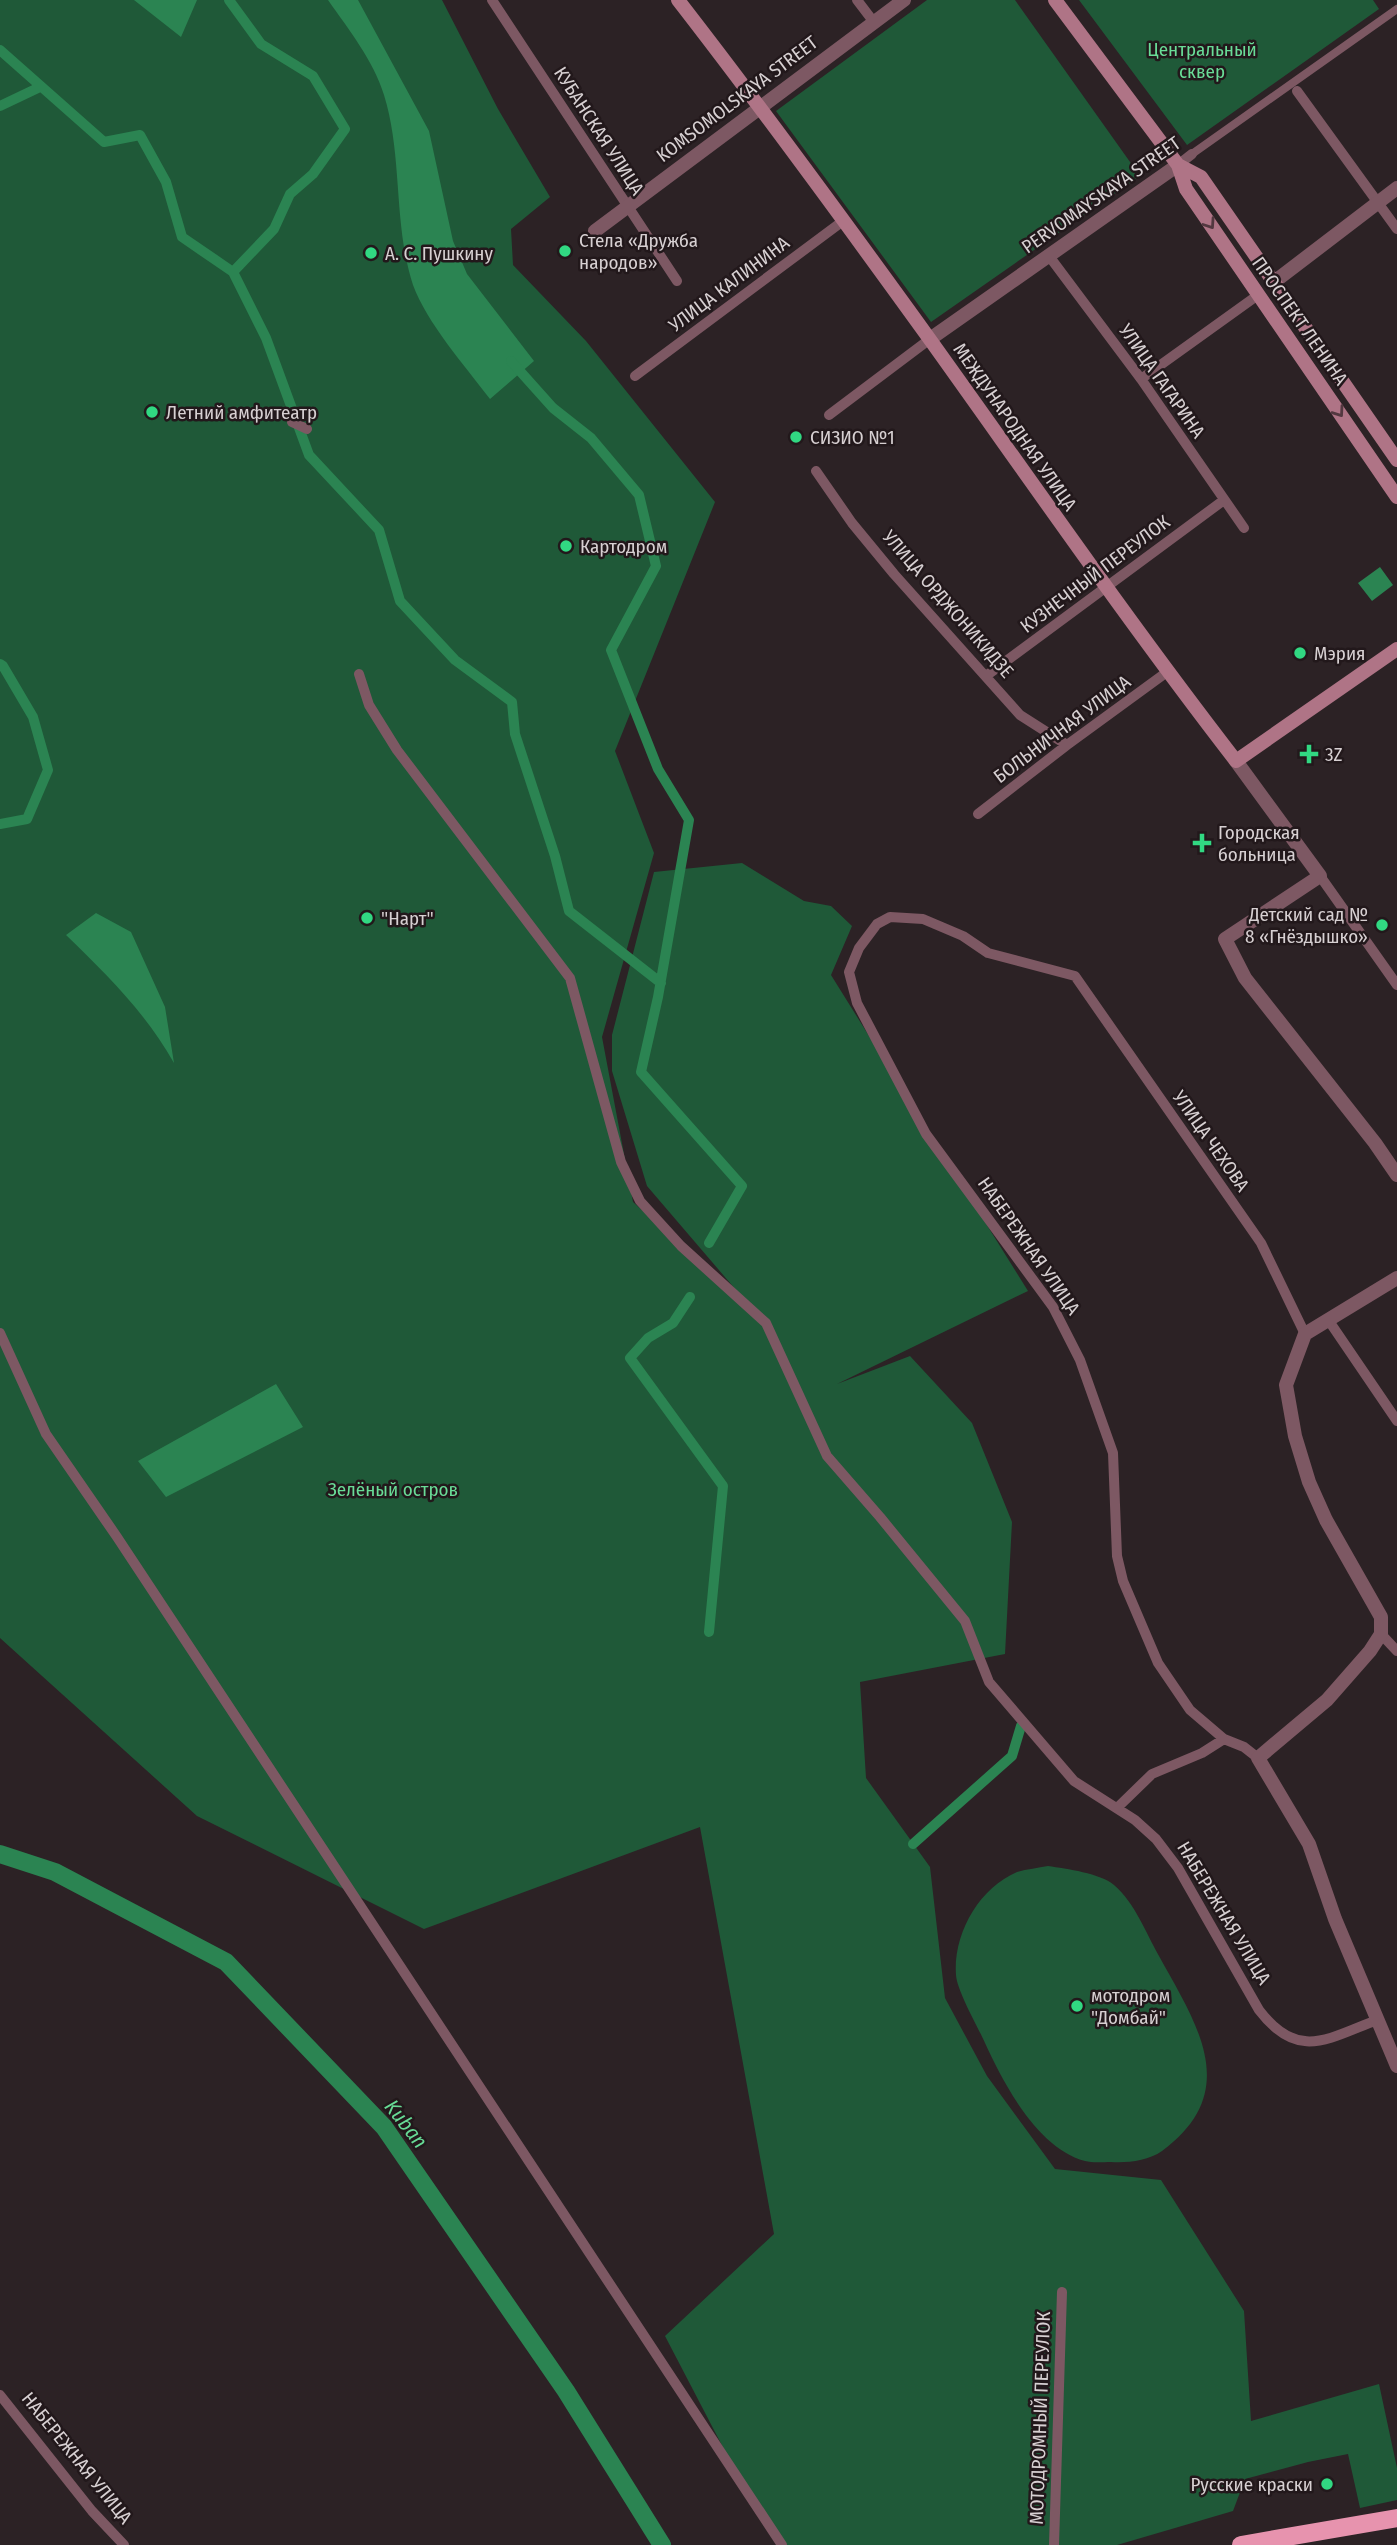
<svg xmlns="http://www.w3.org/2000/svg" width="1397" height="2545" font-family="'Fira Sans Condensed',sans-serif">
	<rect width="100%" height="100%" fill="#2c2225"/>
	<!-- green -->
	<path fill="#1f5938" d="M0 0H442L498 109 550 197 511 229 513 265 586 341 715 502 615 751 654 853 602 1037 633 1202 754 1311 647 1186 612 1071V1035L654 872 742 863 804 901 831 906 852 926 831 975 1028 1291 837 1384 910 1356 972 1423 1012 1522 1005 1654 860 1682 866 1778 930 1867 945 1998 987 2076 1055 2169 1161 2180 1244 2311 1251 2421 1379 2384 1397 2468V2500L1360 2508 1348 2454 1308 2462 1245 2479 1233 2511 1117 2545H787L764 2526 665 2336 774 2234 700 1827 424 1929 197 1816 0 1638Z
		M927 0H1015L1140 176 931 322 776 111Z
		M1079 0H1373L1379 9 1187 145Z
		M1048 1866C1067 1869 1100 1873 1114 1885 1135 1903 1146 1933 1159 1956 1197 2025 1243 2091 1162 2151 1148 2161 1127 2163 1111 2162 1103 2162 1092 2163 1085 2161 1037 2148 1004 2084 985 2043 978 2027 957 1991 956 1975 953 1934 979 1888 1017 1872 1027 1869 1038 1868 1048 1866Z"/>
	<!-- water -->
	<path fill="#2b8452" d="M134 0H197L181 37Z
		M328 0H358L429 131 453 241 467 274 534 361 490 399C465 366 427 323 413 285 393 224 403 156 384 95 373 60 349 30 328 0Z
		M1380 567 1393 585 1372 601 1358 583Z
		M96 913 131 932 165 1007 174 1063C145 1012 108 976 66 935Z
		M276 1384 303 1427 166 1497 138 1461Z"/>
	<g fill="none" stroke-linecap="round" stroke-linejoin="round">
		<!-- canal -->
		<path stroke="#2b8452" stroke-width="10" d="M229 0 261 44 313 76 345 129 313 174 290 194 274 229 233 272
			M0 50 104 142 140 135 166 182 182 237 233 272 266 338 309 455 379 530 400 601 455 660 512 702 515 734 555 856 569 911 661 983
			M0 106 40 87
			M511 361 553 408 591 438 639 495 656 566 611 650 658 769 689 820 658 997 641 1072 742 1186 709 1243
			M0 664 3 666 33 717 48 770 27 819 0 824
			M690 1297 673 1323 648 1338 630 1358 723 1486 709 1632
			M913 1844 1012 1756 1021 1726"/>
		<!-- river -->
		<path stroke="#2b8452" stroke-width="18" d="M0 1854 55 1872 226 1962 384 2127 566 2391 662 2545"/>
		<!-- pedestrian -->
		<path stroke="#7d5863" stroke-width="8" d="M1192 154 1397 9"/>
		<!-- minor -->
		<path stroke="#7d5863" stroke-width="10" d="M492 0 677 281
			M857 0 873 21
			M1297 91 1397 229
			M1178 165 1192 154
			M1049 256 1141 379 1244 528
			M635 376 843 221
			M1141 379 1258 295
			M829 415 930 339
			M292 422 307 429
			M816 471 852 523 894 574 1020 715 1067 745
			M359 674 369 705 397 750 570 978 621 1162 640 1201 681 1246 766 1323 827 1456 880 1517 965 1621 989 1682 1074 1781 1135 1820 1156 1839 1178 1868 1259 2010C1298 2061 1327 2039 1377 2020
			M986 676 1224 500
			M978 814 1067 745 1167 672
			M1320 876 1397 985
			M1329 1321 1397 1421
			M0 1333 46 1434 117 1537 782 2545
			M1381 1634 1397 1651
			M1258 1758 1244 1747 1224 1739 1190 1710 1158 1663 1123 1581 1117 1556 1113 1453 1080 1360 1053 1307 926 1134 857 1003 849 972 859 948 877 924 890 917 923 919 963 936 988 953 1075 976 1261 1243 1305 1334
			M1117 1808 1152 1774 1202 1753 1224 1739
			M0 2395 92 2511 124 2545
			M1054 2545 1062 2292"/>
		<!-- tertiary -->
		<path stroke="#7d5863" stroke-width="14" d="M595 231 904 0
			M1274 282 1397 188
			M930 339 1178 165
			M1236 761 1320 876 1225 939 1245 978 1375 1143 1397 1175
			M1397 1278 1305 1334 1286 1385 1295 1436 1309 1482 1326 1520 1381 1617V1634L1370 1651 1327 1700 1258 1758 1309 1844 1335 1919 1397 2066"/>
		<!-- secondary -->
		<path stroke="#af7486" stroke-width="14" d="M678 0C765 112 848 226 931 341 1032 482 1130 624 1236 761L1397 649
			M1055 0 1178 165 1186 189 1397 497
			M1178 165 1201 177 1397 460"/>
		<!-- trunk -->
		<path stroke="#e793ae" stroke-width="18" d="M1241 2545 1397 2518"/>
	</g>
	<!-- one-way arrows -->
	<defs><path id="oneway-chevron" d="M-2-3.5L2.5 0L-2 3.5" fill="none" stroke-width="1.6" stroke-linecap="round" stroke-linejoin="round" transform="scale(1.75)"/></defs>
	<g stroke="#533840">
		<use href="#oneway-chevron" transform="translate(1210 224) rotate(56)"/>
		<use href="#oneway-chevron" transform="translate(1339 412) rotate(55)"/>
	</g>
	<!-- markers -->
	<g fill="#31d882" stroke="#22181b" stroke-width="2.5">
		<circle cx="565" cy="251" r="7"/>
		<circle cx="371" cy="253" r="7"/>
		<circle cx="152" cy="412" r="7"/>
		<circle cx="796" cy="437" r="7"/>
		<circle cx="566" cy="546" r="7"/>
		<circle cx="1300" cy="653" r="7"/>
		<path d="M1305.5 743.5h7v7h7v7h-7v7h-7v-7h-7v-7h7z"/>
		<path d="M1198.5 832.5h7v7h7v7h-7v7h-7v-7h-7v-7h7z"/>
		<circle cx="367" cy="918" r="7"/>
		<circle cx="1382" cy="925" r="7"/>
		<circle cx="1077" cy="2006" r="7"/>
		<circle cx="1327" cy="2484" r="7"/>
	</g>
	<g text-anchor="middle" dominant-baseline="central" stroke-width="5" stroke-linejoin="round" paint-order="stroke">
		<!-- park labels -->
		<g font-size="19" fill="#69dc97" stroke="#22181b">
			<text x="1202" y="49">Центральный<tspan x="1202" dy="22">сквер</tspan></text>
			<text x="393" y="1489">Зелёный остров</text>
		</g>
		<!-- street labels -->
		<g font-size="19" fill="#d7d0d2" stroke="#22181b">
			<text transform="translate(737 99) rotate(-37)">KOMSOMOLSKAYA STREET</text>
			<text transform="translate(599 131) rotate(57)">КУБАНСКАЯ УЛИЦА</text>
			<text transform="translate(1101 195) rotate(-35)">PERVOMAYSKAYA STREET</text>
			<text transform="translate(729 284) rotate(-37)">УЛИЦА КАЛИНИНА</text>
			<text transform="translate(1300 321) rotate(55)">ПРОСПЕКТ ЛЕНИНА</text>
			<text transform="translate(1162 381) rotate(55)">УЛИЦА ГАГАРИНА</text>
			<text transform="translate(1015 427) rotate(55)">МЕЖДУНАРОДНАЯ УЛИЦА</text>
			<text transform="translate(1095 574) rotate(-37)">КУЗНЕЧНЫЙ ПЕРЕУЛОК</text>
			<text transform="translate(948 604) rotate(49)">УЛИЦА ОРДЖОНИКИДЗЕ</text>
			<text transform="translate(1062 729) rotate(-37)">БОЛЬНИЧНАЯ УЛИЦА</text>
			<text transform="translate(1211 1141) rotate(55)">УЛИЦА ЧЕХОВА</text>
			<text transform="translate(1029 1246) rotate(55)">НАБЕРЕЖНАЯ УЛИЦА</text>
			<text transform="translate(1224 1913) rotate(59)">НАБЕРЕЖНАЯ УЛИЦА</text>
			<text transform="translate(1040 2418) rotate(-88)">МОТОДРОМНЫЙ ПЕРЕУЛОК</text>
			<text transform="translate(77 2458) rotate(51)">НАБЕРЕЖНАЯ УЛИЦА</text>
		</g>
		<!-- poi labels -->
		<g font-size="19" fill="#d7d0d2" stroke="#22181b" text-anchor="start">
			<text x="579" y="240">Стела «Дружба<tspan x="579" dy="22">народов»</tspan></text>
			<text x="385" y="253">А. С. Пушкину</text>
			<text x="166" y="412">Летний амфитеатр</text>
			<text x="810" y="437">СИЗИО №1</text>
			<text x="580" y="546">Картодром</text>
			<text x="1314" y="653">Мэрия</text>
			<text x="1325" y="754">3Z</text>
			<text x="1218" y="832">Городская<tspan x="1218" dy="22">больница</tspan></text>
			<text x="1368" y="914" text-anchor="end">Детский сад №<tspan x="1368" dy="22">8 «Гнёздышко»</tspan></text>
			<text x="381" y="918">"Нарт"</text>
			<text x="1091" y="1995">мотодром<tspan x="1091" dy="22">"Домбай"</tspan></text>
			<text x="1313" y="2484" text-anchor="end">Русские краски</text>
		</g>
		<!-- water labels -->
		<g font-size="21" font-style="italic" fill="#67da95" stroke="#22181b">
			<text transform="translate(406 2124) rotate(52)">Kuban</text>
		</g>
	</g>
</svg>
